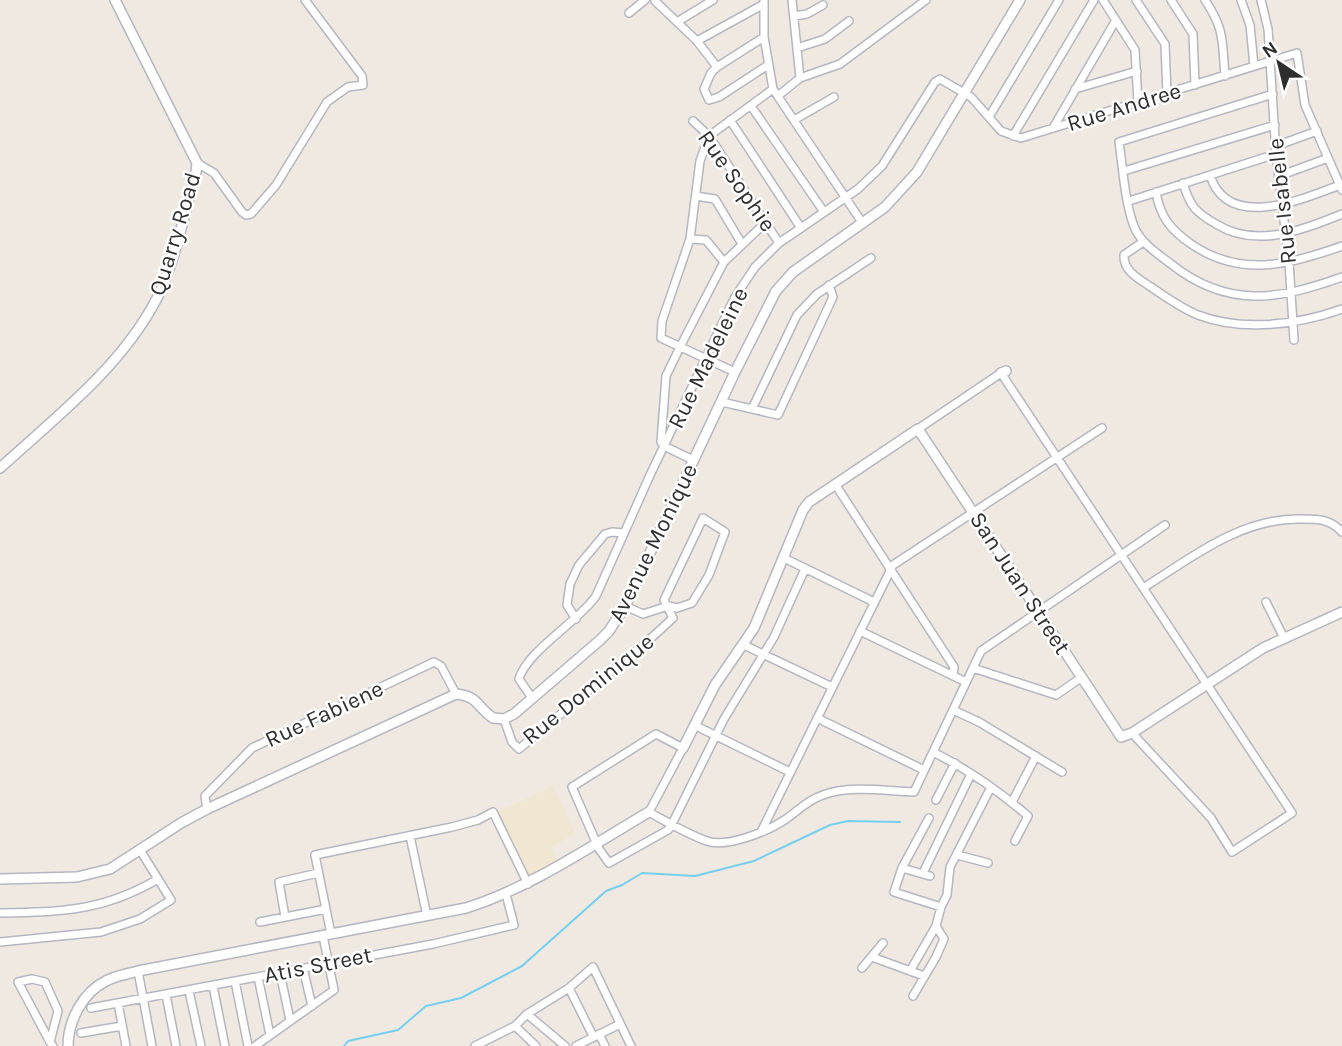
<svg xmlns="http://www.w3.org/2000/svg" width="1342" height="1046" font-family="Karla,sans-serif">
	<rect width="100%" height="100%" fill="#efe9e1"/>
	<!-- education -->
	<path fill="#f0e6d1" d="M553 786 575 833 551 848 558 861 529 878 497 812Z"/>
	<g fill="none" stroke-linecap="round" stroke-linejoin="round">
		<!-- stream -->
		<path stroke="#75cff0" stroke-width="2" d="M344 1046 348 1041 398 1030 426 1006 461 998 522 966 606 891 622 885 642 873 695 876 754 861 830 825 848 821 900 822"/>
		<defs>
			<path id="minor" d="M764 0V37L773 89 863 224
				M792 0 800 78
				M1103 0 1135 50 1138 102
				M1136 0 1165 44 1167 94
				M1171 0 1193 34 1195 85
				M1205 0C1225 30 1222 41 1225 76
				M1241 0 1250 25 1254 66
				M1261 0 1268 29 1276 154 1289 262 1294 340
				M655 1 697 41 717 67
				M629 13 645 0
				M794 16 807 14 823 5
				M677 22 713 0
				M764 37 717 67 711 73 704 89 709 100 719 97 768 65
				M697 41 764 4
				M797 48 825 39 849 21
				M1075 89 1137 71
				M1273 94 1119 142C1123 169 1125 207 1136 231 1144 245 1158 254 1171 264 1228 309 1278 300 1342 277
				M778 96 800 78 840 64 926 0
				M751 106 824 212
				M989 117 1059 0
				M730 120 801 228
				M794 120 834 97
				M693 121 709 136 779 243
				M1053 128 1116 20
				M1013 136 1094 0
				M1276 146 1317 131
				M197 163 214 173 242 212 246 215 251 214 276 185 327 102 348 87 363 85 362 76 305 0
				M1124 171 1275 125
				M1210 175C1227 232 1303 199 1340 185
				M1279 176 1328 158
				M1183 183C1190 206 1195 212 1216 224 1256 249 1302 230 1342 214
				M1156 192C1160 217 1171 230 1191 244 1241 278 1289 265 1342 246
				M696 196 715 199 742 244
				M1129 201 1276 154
				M690 239 706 240 724 262
				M1143 242 1124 255C1123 271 1139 279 1151 287 1166 297 1181 308 1198 315 1243 332 1297 325 1342 309
				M735 372 661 338 662 321 690 239 700 161 709 136 773 89
				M722 402 778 415 833 297 829 285
				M752 409 797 315 817 294 871 258
				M918 429 1001 373 1292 813 1232 852 1211 818 1132 733
				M693 460 664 446 661 442 666 376 680 347 724 262 766 222
				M835 484 954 667 953 676
				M784 558 874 602
				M805 569 774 637 724 719 672 824 668 830 609 863 599 849 572 787 656 734 683 748 649 812C667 822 687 834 707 841 726 848 766 832 783 821 797 812 807 800 823 795 850 785 885 791 914 792L981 651 1165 525
				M1143 588C1191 558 1239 519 1298 519 1317 519 1329 518 1342 532
				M1266 602 1284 638
				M576 619 567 605 570 584 579 565 605 534 612 532 623 533
				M860 631 966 682
				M744 645 832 687
				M973 668 1056 695 1082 677
				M532 698 519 679C527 651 578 622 596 596L651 473 735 297 755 267 779 243 858 189 882 166 935 82 940 79 971 97 1001 131 1021 138 1297 53 1305 105 1342 190
				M953 710 979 722 1062 772
				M817 718 924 770
				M504 719 512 742 519 749 649 640 673 618 664 600 703 518 725 532 709 575 692 603 677 608 668 606 643 614 625 606
				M694 725 790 772
				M933 752C967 769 999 791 1028 816L1015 841
				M936 800 955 763
				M1012 802 1036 756
				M207 809 205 796 252 748 434 662 441 666 456 694
				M929 818 902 868 894 892 941 907 947 895 950 867 991 787
				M761 832 893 565 1102 428
				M410 836 427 916
				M957 855 988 863
				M902 868 930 876
				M923 873 971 774
				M0 913C61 912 104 911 158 879
				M285 917 279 882 318 873
				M260 922 326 909
				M331 934 315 855 452 827 478 820 493 812 528 884
				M0 942 101 932 140 919 171 900 140 850
				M872 957 924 976
				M303 968 312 1006
				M862 968 883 943
				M138 971 152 1046
				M910 971 936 926 941 907
				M280 973 290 1020
				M258 977 270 1035
				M235 981 248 1046
				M213 986 225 1046
				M569 988 593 1036
				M189 991 201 1046
				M166 995 176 1046
				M913 996 936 957 944 939 936 926
				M118 1003 126 1046
				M91 1008 433 944 514 925 506 894
				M527 1014 565 1046
				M515 1026 536 1046
				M81 1033 122 1026
				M599 1034 605 1046
				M50 1042 58 1011 45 982 32 979 18 982 50 1042 53 1046
				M255 1046 334 990 323 936
				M475 1046 515 1026 527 1014 569 988 593 967 631 1046
				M576 1046 620 1024"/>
			<path id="tertiary" d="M1001 373 1006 371
				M0 468C55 418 121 367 156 300 174 267 185 210 196 172L197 163 115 0
				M683 748 715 685 754 628 803 510 809 502 918 429 1121 737 1132 733 1263 648 1342 612
				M0 879 77 877 110 869 181 823 207 809 456 694C478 696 477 707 493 718L504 719 514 714 599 641 609 631 625 606 735 372 776 291 793 272 885 207 917 172 1020 0
				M68 1046C68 1021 83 992 106 981 115 976 127 974 138 971L466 908C532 887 589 847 649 812"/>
		</defs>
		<!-- minor casing -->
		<use href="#minor" stroke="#b4b7c1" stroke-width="10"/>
		<!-- tertiary casing -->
		<use href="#tertiary" stroke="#b4b7c1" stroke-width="12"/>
		<!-- minor -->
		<use href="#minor" stroke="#fff" stroke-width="7"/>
		<!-- tertiary -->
		<use href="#tertiary" stroke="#fff" stroke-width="9"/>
	</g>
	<g text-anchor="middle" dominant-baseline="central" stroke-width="5" stroke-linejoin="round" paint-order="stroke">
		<!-- street labels -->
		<g font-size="23" fill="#2e2e2e" stroke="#fff">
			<text transform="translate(1124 107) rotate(-17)">Rue Andree</text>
			<text transform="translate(737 181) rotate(55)">Rue Sophie</text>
			<text transform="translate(1282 201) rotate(-96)">Rue Isabelle</text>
			<text transform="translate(175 234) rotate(-73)">Quarry Road</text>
			<text transform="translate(708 358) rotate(-64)">Rue Madeleine</text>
			<text transform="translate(653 543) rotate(-64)">Avenue Monique</text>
			<text transform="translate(1020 583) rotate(57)">San Juan Street</text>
			<text transform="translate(588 689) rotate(-39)">Rue Dominique</text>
			<text transform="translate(324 714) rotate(-25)">Rue Fabiene</text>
			<text transform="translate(318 965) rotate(-11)">Atis Street</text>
		</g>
	</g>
	<!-- north arrow -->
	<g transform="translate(1279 63) rotate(325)" stroke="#ffffff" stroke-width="5" paint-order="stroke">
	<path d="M0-5L12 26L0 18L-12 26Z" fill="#2e2e2e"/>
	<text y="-10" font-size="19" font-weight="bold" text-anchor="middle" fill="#2e2e2e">N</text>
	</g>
</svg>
